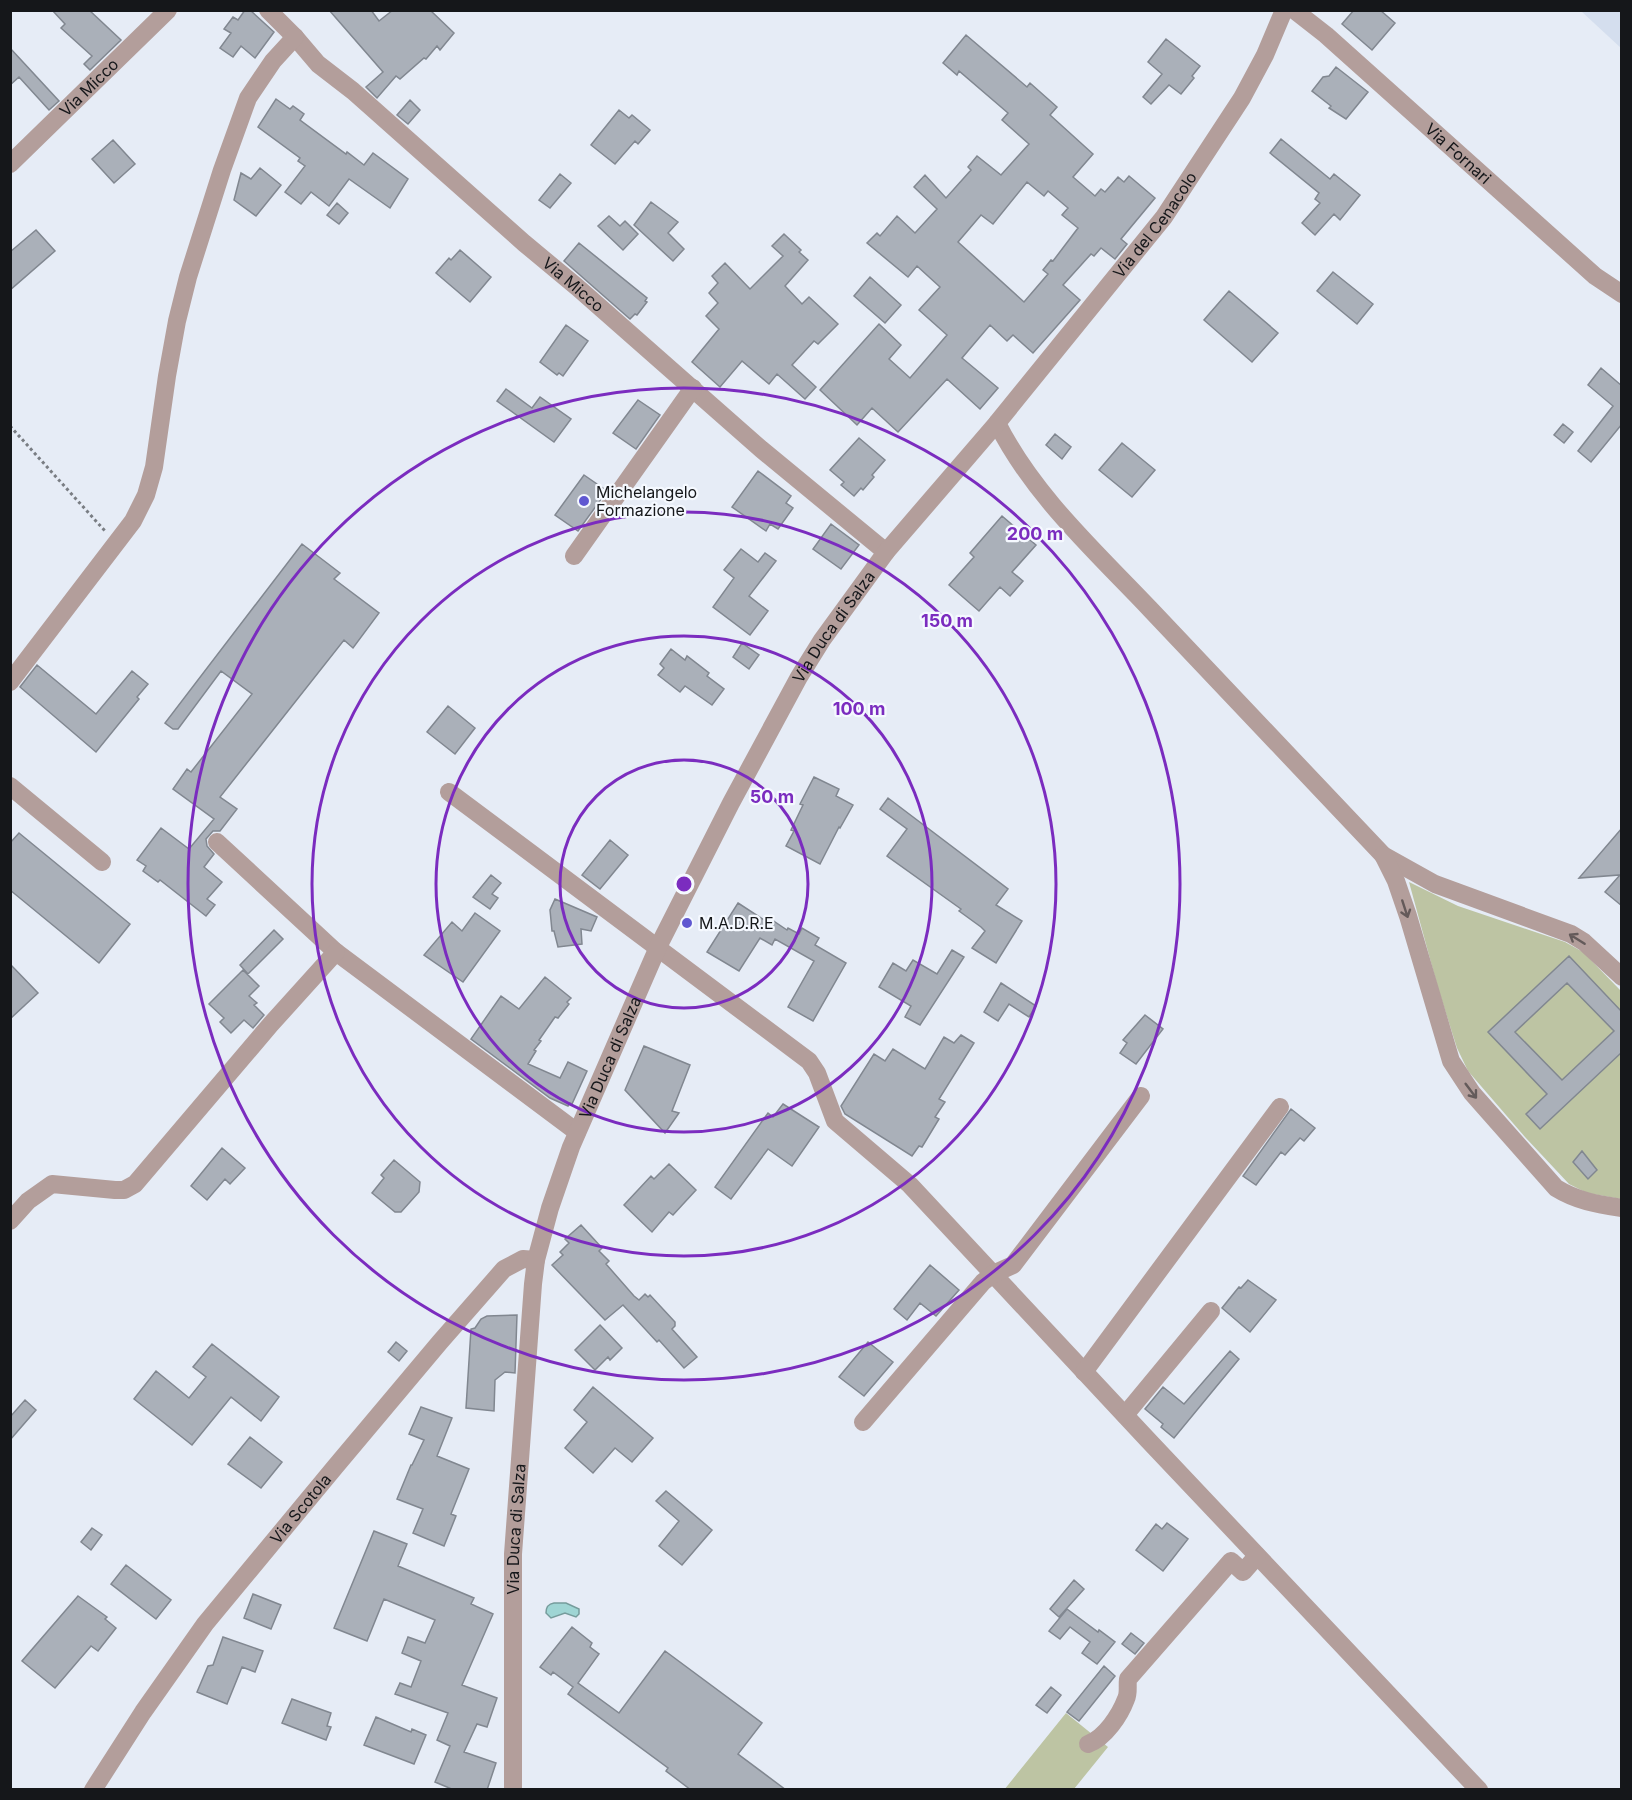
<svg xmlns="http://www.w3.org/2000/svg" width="1632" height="1800" font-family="Inter,sans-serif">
	<rect width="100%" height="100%" fill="#e6ecf6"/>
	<!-- built -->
	<path fill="#d4deee" d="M1581 11H1621V48Z"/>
	<!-- green -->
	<path fill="#bdc4a3" d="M1409 882 1458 906 1565 942 1583 952 1621 991V1199L1587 1193 1569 1184 1525 1137 1468 1071 1457 1048 1438 988Z
		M1066 1713 1108 1747 1074 1789 1004 1790Z"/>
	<!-- water -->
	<path fill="#9fd5d4" stroke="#769c9c" stroke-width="1.5" d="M554 1603H566L579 1609V1614L576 1617 565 1613 551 1618 546 1613C546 1607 548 1604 554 1603Z"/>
	<!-- building -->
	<path fill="#aab0b9" stroke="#818790" stroke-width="1.5" fill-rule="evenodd" d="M52 10H89L121 40 90 70 84 64 92 56 61 28 65 24Z
		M245 10H250L274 32 255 58 241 46 233 57 220 48 231 33 224 29 233 17 238 20Z
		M329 10H371L379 21 393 10H430L454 33 440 50 437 46 426 59 424 58 400 79 396 76 377 98 366 87 383 72Z
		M1354 10H1380L1395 23 1372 50 1342 24Z
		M966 35 1027 87 1030 83 1057 107 1050 115 1093 154 1073 177 1095 196 1101 189 1105 192 1118 177 1124 182 1129 176 1155 198 1121 239 1127 244 1115 259 1101 248 1094 256 1091 254 1063 285 1080 300 1033 353 1013 335 1007 341 990 325 962 358 998 388 980 409 947 379 898 432 872 408 857 425 820 390 879 324 901 345 889 359 910 378 947 335 919 310 940 287 917 266 908 277 867 243 877 233 880 236 897 216 915 233 937 209 914 187 925 175 946 198 971 170 968 167 977 156 1001 175 1029 144 1002 120 1008 113 959 71 957 75 943 63ZM1027 182 1044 196 1048 191 1068 208 1062 215 1078 228 1053 261 1051 260 1043 270 1048 274 1024 302 958 242 981 215 993 224Z
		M1166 39 1200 66 1192 76 1194 78 1181 94 1169 85 1151 104 1143 97 1162 74 1148 62Z
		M10 48 59 101 49 110 19 77 10 85Z
		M1336 67 1368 92 1346 119 1329 108 1331 106 1312 91 1323 77 1329 76Z
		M276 99 290 109 293 106 304 114 300 120 346 154 347 152 364 165 373 153 408 179 390 208 349 179 329 206 311 192 301 204 285 192 305 166 298 161 300 158 258 127Z
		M410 100 420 110 408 124 397 115Z
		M619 110 629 118 632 115 650 130 638 144 635 141 615 164 591 145Z
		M1281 139 1330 179 1334 174 1360 195 1340 220 1334 214 1315 235 1302 223 1320 203 1315 199 1319 193 1270 153Z
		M113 140 135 164 114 183 92 159Z
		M260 168 281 185 256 216 234 200 241 173 251 179Z
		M560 174 571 183 550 208 539 200Z
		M651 202 678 222 668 233 684 249 673 261 634 225Z
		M337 203 348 213 339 224 327 215Z
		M609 216 620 226 625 221 638 234 623 250 598 226Z
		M36 230 55 251 10 290V252Z
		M784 234 801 250 799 252 808 260 785 286 802 304 809 297 838 324 818 344 814 341 792 365 816 387 805 399 777 374 769 384 742 361 720 387 692 362 719 329 706 316 718 303 709 293 718 283 712 276 725 263 750 289 783 256 772 246Z
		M579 243 647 298 645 301 647 302 637 315 635 314 630 319 564 261Z
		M460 250 491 277 470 302 436 273 449 258 451 260Z
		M1333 272 1373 304 1357 324 1317 291Z
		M870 277 901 305 885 323 854 296Z
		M1229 291 1278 333 1252 362 1204 320Z
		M566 325 588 341 563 376 559 373 557 375 540 362Z
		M1601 368 1622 386V424L1591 462 1578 451 1613 406 1588 385Z
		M506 389 532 408 540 397 571 419 554 442 497 401Z
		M638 400 660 415 636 449 613 433Z
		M1563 424 1573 432 1564 443 1554 435Z
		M1055 434 1071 447 1062 459 1046 445Z
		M859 438 885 460 872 475 874 477 863 490 861 488 854 496 841 485 844 482 830 470Z
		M1122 443 1155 470 1132 497 1099 470Z
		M758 471 791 496 786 503 793 508 778 529 770 524 766 531 732 507Z
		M584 475 607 491 578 531 555 515Z
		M1002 516 1036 545 1012 572 1023 581 1010 596 1000 587 979 611 949 585 974 557 970 553Z
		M831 524 859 545 841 569 813 549Z
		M302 544 340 573 334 579 379 613 353 648 344 640 220 797 237 809 220 831H213L206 839 207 846 214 854 204 867 222 882 207 899 215 905 206 916 160 880 158 882 143 871 146 866 137 860 161 828 189 849 214 819 173 789 187 769 191 772 252 694 221 671 178 729H173L165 723Z
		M741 549 758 562 765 553 776 561 749 596 768 611 750 635 713 607 734 578 724 570Z
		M742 643 759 655 749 669 733 657Z
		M671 649 685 660 687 656 709 673 707 676 724 689 712 705 685 686 680 692 658 675 664 668 660 664Z
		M37 665 96 714 132 671 148 684 137 697 139 699 96 752 20 687Z
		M448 706 475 728 455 754 427 732Z
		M814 777 839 789 836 796 853 805 840 828 839 827 820 864 786 846 794 831 791 830 803 805 800 804Z
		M888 798 1008 889 996 905 1022 921 996 963 972 948 985 931 981 927 959 911 961 909 887 856 907 829 880 809Z
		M1622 828V906L1605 892 1620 875 1579 878Z
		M19 833 130 924 99 963 10 890V843Z
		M610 840 628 855 600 889 582 875Z
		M491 875 501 883 492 894 498 898 490 909 473 897Z
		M555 899 597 917 591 931 581 929 582 944 558 947 554 931H552L550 910Z
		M738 903 769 923 772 920 787 930 788 928 799 934 802 928 819 938 815 945 846 963 813 1021 788 1007 814 961 775 939 772 945 760 938 739 971 707 952Z
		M475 913 500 931 463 982 424 955 452 922 462 931Z
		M274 930 283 939 248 974 240 965Z
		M952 950 964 957 920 1025 905 1017 911 1006 879 987 893 963 906 971 913 960 937 974Z
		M1569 956 1622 1012V1052L1540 1129 1526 1114 1547 1094 1488 1032ZM1567 983 1614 1031 1562 1080 1515 1032Z
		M10 964 38 993 10 1019Z
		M243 970 259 986 249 996 257 1003 254 1005 264 1015 253 1028 244 1020 231 1033 220 1022 224 1018 209 1004Z
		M545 977 571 998 567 1002 569 1004 558 1018 555 1017 539 1040 541 1041 534 1050 536 1051 528 1064 560 1078 568 1062 587 1071 572 1104 570 1103 568 1106 550 1098 471 1039 501 996 519 1009Z
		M1001 983 1036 1006 1029 1017 1009 1004 998 1021 984 1012Z
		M1145 1015 1163 1029 1136 1064 1120 1053 1127 1043 1123 1040Z
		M961 1035 974 1043 939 1099 945 1102 935 1117 939 1119 922 1147 919 1146 912 1156 845 1114 841 1106 874 1054 885 1061 893 1049 925 1069 944 1037 954 1043Z
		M644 1046 690 1065 672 1111 679 1113 665 1133 625 1090Z
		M783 1104 819 1127 792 1166 768 1149 731 1199 715 1187 768 1113 773 1117Z
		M1291 1109 1315 1128 1304 1141 1300 1138 1285 1155 1281 1152 1256 1185 1243 1176Z
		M222 1148 245 1168 230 1184 225 1179 207 1200 191 1186Z
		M1582 1151 1597 1170 1588 1179 1573 1162Z
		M394 1160 420 1182 419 1192 401 1212H395L372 1193 384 1178 381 1175Z
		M669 1164 696 1190 673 1215 669 1212 652 1232 624 1205 651 1176 654 1179Z
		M581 1225 602 1248 599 1251 609 1261 606 1264 634 1296 639 1300 645 1294 648 1297 650 1295 675 1322V1326L672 1329 697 1357 684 1368 659 1340 657 1342 623 1305 605 1320 552 1265 563 1255 560 1252 569 1243 565 1239Z
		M930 1265 959 1290 936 1316 920 1303 907 1320 894 1309Z
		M1248 1280 1276 1300 1250 1332 1222 1308 1239 1287 1241 1288Z
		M517 1315 515 1373 505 1372 495 1380 494 1411 466 1408 471 1329 475 1328 481 1319 487 1316Z
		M600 1325 622 1348 610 1360 608 1357 595 1370 575 1350Z
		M396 1342 407 1351 399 1361 388 1352Z
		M868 1342 893 1362 864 1396 839 1377Z
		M212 1344 279 1397 261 1421 231 1397 192 1445 134 1399 156 1371 189 1398 206 1377 193 1367Z
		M1230 1351 1239 1359 1174 1438 1161 1427 1163 1424 1145 1409 1163 1387 1184 1404Z
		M593 1387 653 1438 632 1462 615 1448 593 1473 565 1448 587 1422 574 1410Z
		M25 1400 36 1410 10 1440V1417Z
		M421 1407 452 1418 437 1456 469 1469 451 1514 456 1516 444 1546 413 1533 423 1509 397 1499 411 1465H412L424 1440 409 1434Z
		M250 1437 282 1462 261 1488 228 1464Z
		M666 1491 712 1530 682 1565 659 1546 679 1521 656 1501Z
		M1167 1523 1188 1539 1163 1571 1136 1550 1156 1524 1162 1529Z
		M92 1528 102 1535 91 1550 81 1542Z
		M374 1531 407 1544 398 1566 474 1598 471 1604 493 1614 462 1685 497 1698 487 1727 477 1724 464 1752 496 1763 487 1790H454L435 1782 450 1746 437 1740 448 1713 395 1694 400 1683 411 1687 421 1661 402 1653 408 1637 425 1643 435 1620 384 1599 367 1641 334 1628Z
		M126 1565 171 1600 156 1619 111 1584Z
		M1074 1580 1084 1589 1059 1617 1050 1609Z
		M253 1594 281 1605 271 1629 244 1618Z
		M78 1596 107 1617 105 1619 116 1628 98 1651 91 1646 55 1688 22 1661Z
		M1067 1609 1098 1632 1099 1630 1115 1642 1097 1664 1082 1653 1090 1642 1070 1627 1060 1639 1049 1631Z
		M572 1627 592 1643 590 1647 599 1654 578 1683 619 1713 665 1651 762 1723 738 1754 786 1790H691L666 1771 668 1768 568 1694 573 1687 553 1672 551 1675 540 1667Z
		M1131 1633 1144 1643 1135 1654 1122 1644Z
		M223 1637 263 1651 255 1672 242 1667 227 1704 197 1692 208 1666 213 1665Z
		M1104 1666 1115 1676 1079 1721 1067 1712Z
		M1051 1687 1061 1695 1047 1713 1036 1705Z
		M292 1699 331 1713 327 1726 331 1727 326 1740 282 1723Z
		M376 1717 411 1732 412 1729 426 1735 414 1764 364 1745Z"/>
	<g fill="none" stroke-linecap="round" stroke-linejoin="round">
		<!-- path -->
		<path stroke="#797d83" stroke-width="3" stroke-dasharray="3 3" stroke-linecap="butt" d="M10 426 105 531"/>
		<!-- minor -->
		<g stroke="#b39e9b" stroke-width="18">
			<path id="s1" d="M268 10 295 37 318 64 353 91 524 243 577 287 761 449 886 552"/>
			<path id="s2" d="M1294 10 1326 35 1595 276 1622 294"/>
			<path id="s3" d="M10 164 168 10"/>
			<path d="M997 423C1033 495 1096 552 1150 609 1228 691 1305 773 1383 855L1435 884 1571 934 1584 942 1622 977"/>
			<path d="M574 556 693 388"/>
			<path d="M10 682 133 521 146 495 154 467 167 376 177 321 188 277 222 170 248 98 273 61 295 37"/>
			<path d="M10 786 102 862"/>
			<path d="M449 792 809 1061 817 1073 835 1121 910 1185 1148 1440 1479 1790"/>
			<path d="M217 842 336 952 577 1132"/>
			<path d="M1383 855 1396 881 1408 916 1451 1061 1472 1093 1556 1188C1577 1201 1597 1204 1622 1208"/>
			<path d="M10 1221 28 1201 52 1184 115 1190H124L135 1184 271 1024 336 952"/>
			<path d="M1084 1372 1280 1107"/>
			<path d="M1125 1415 1211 1311"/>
			<path d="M863 1422 983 1282 993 1274 1013 1265 1141 1096"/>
			<path d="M1088 1744C1105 1738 1120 1715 1126 1699 1129 1693 1127 1686 1128 1679L1231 1561 1243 1572 1257 1556"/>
			<path id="s4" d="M93 1790 143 1712 205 1624 335 1467 440 1342 504 1269 523 1259 536 1260"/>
			<path id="s5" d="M513 1790V1554L533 1284 536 1260 550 1208 571 1147 658 947 731 803 799 677 822 640 886 552 997 423 1164 217 1242 98 1265 55 1284 10"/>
		</g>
	</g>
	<!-- one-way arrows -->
	<defs><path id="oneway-shaft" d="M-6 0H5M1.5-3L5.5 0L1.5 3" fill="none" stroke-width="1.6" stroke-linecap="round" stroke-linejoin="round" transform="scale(1.5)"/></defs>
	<g stroke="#645a5a">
		<use href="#oneway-shaft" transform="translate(1405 909) rotate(72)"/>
		<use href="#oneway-shaft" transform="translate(1577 939) rotate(-148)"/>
		<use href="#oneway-shaft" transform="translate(1471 1091) rotate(53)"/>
	</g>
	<!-- distance rings -->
	<g fill="none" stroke="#7b2cbf" stroke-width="3">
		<circle cx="684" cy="884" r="124"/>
		<circle cx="684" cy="884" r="248"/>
		<circle cx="684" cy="884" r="372"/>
		<circle cx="684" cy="884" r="496"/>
	</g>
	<!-- markers -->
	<g fill="#6058d1" stroke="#f5f9ff" stroke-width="2">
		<circle cx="584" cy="501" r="6"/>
		<circle cx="687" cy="923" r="6"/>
	</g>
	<g text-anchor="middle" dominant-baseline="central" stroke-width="4.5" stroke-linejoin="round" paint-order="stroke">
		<!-- street labels -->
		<g font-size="16" fill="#15171a" stroke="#f5f9ff">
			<text stroke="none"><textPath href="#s3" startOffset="110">Via Micco</textPath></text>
			<text stroke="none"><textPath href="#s2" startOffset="218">Via Fornari</textPath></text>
			<text stroke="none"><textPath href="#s5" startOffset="1748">Via del Cenacolo</textPath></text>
			<text stroke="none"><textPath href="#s1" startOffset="411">Via Micco</textPath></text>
			<text stroke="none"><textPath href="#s5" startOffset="1233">Via Duca di Salza</textPath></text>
			<text stroke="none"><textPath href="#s5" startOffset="747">Via Duca di Salza</textPath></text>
			<text stroke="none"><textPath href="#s4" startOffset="350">Via Scotola</textPath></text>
			<text stroke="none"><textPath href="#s5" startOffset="261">Via Duca di Salza</textPath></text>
		</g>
		<!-- poi labels -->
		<g font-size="16" fill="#15171a" stroke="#f5f9ff" text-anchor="start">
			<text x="596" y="492">Michelangelo<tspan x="596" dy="18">Formazione</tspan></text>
			<text x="699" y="923">M.A.D.R.E</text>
		</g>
	</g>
	<circle cx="684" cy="884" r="9" fill="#7b2cbf" stroke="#f5f9ff" stroke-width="3"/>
	<g font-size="18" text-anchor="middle" font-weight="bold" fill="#7b2cbf" stroke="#f5f9ff" stroke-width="4.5" stroke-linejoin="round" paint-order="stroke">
		<text x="1035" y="540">200 m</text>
		<text x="947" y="627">150 m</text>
		<text x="859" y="715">100 m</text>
		<text x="772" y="803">50 m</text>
	</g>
	<!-- border -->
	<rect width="1632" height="1800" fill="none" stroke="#15171a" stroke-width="24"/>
</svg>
